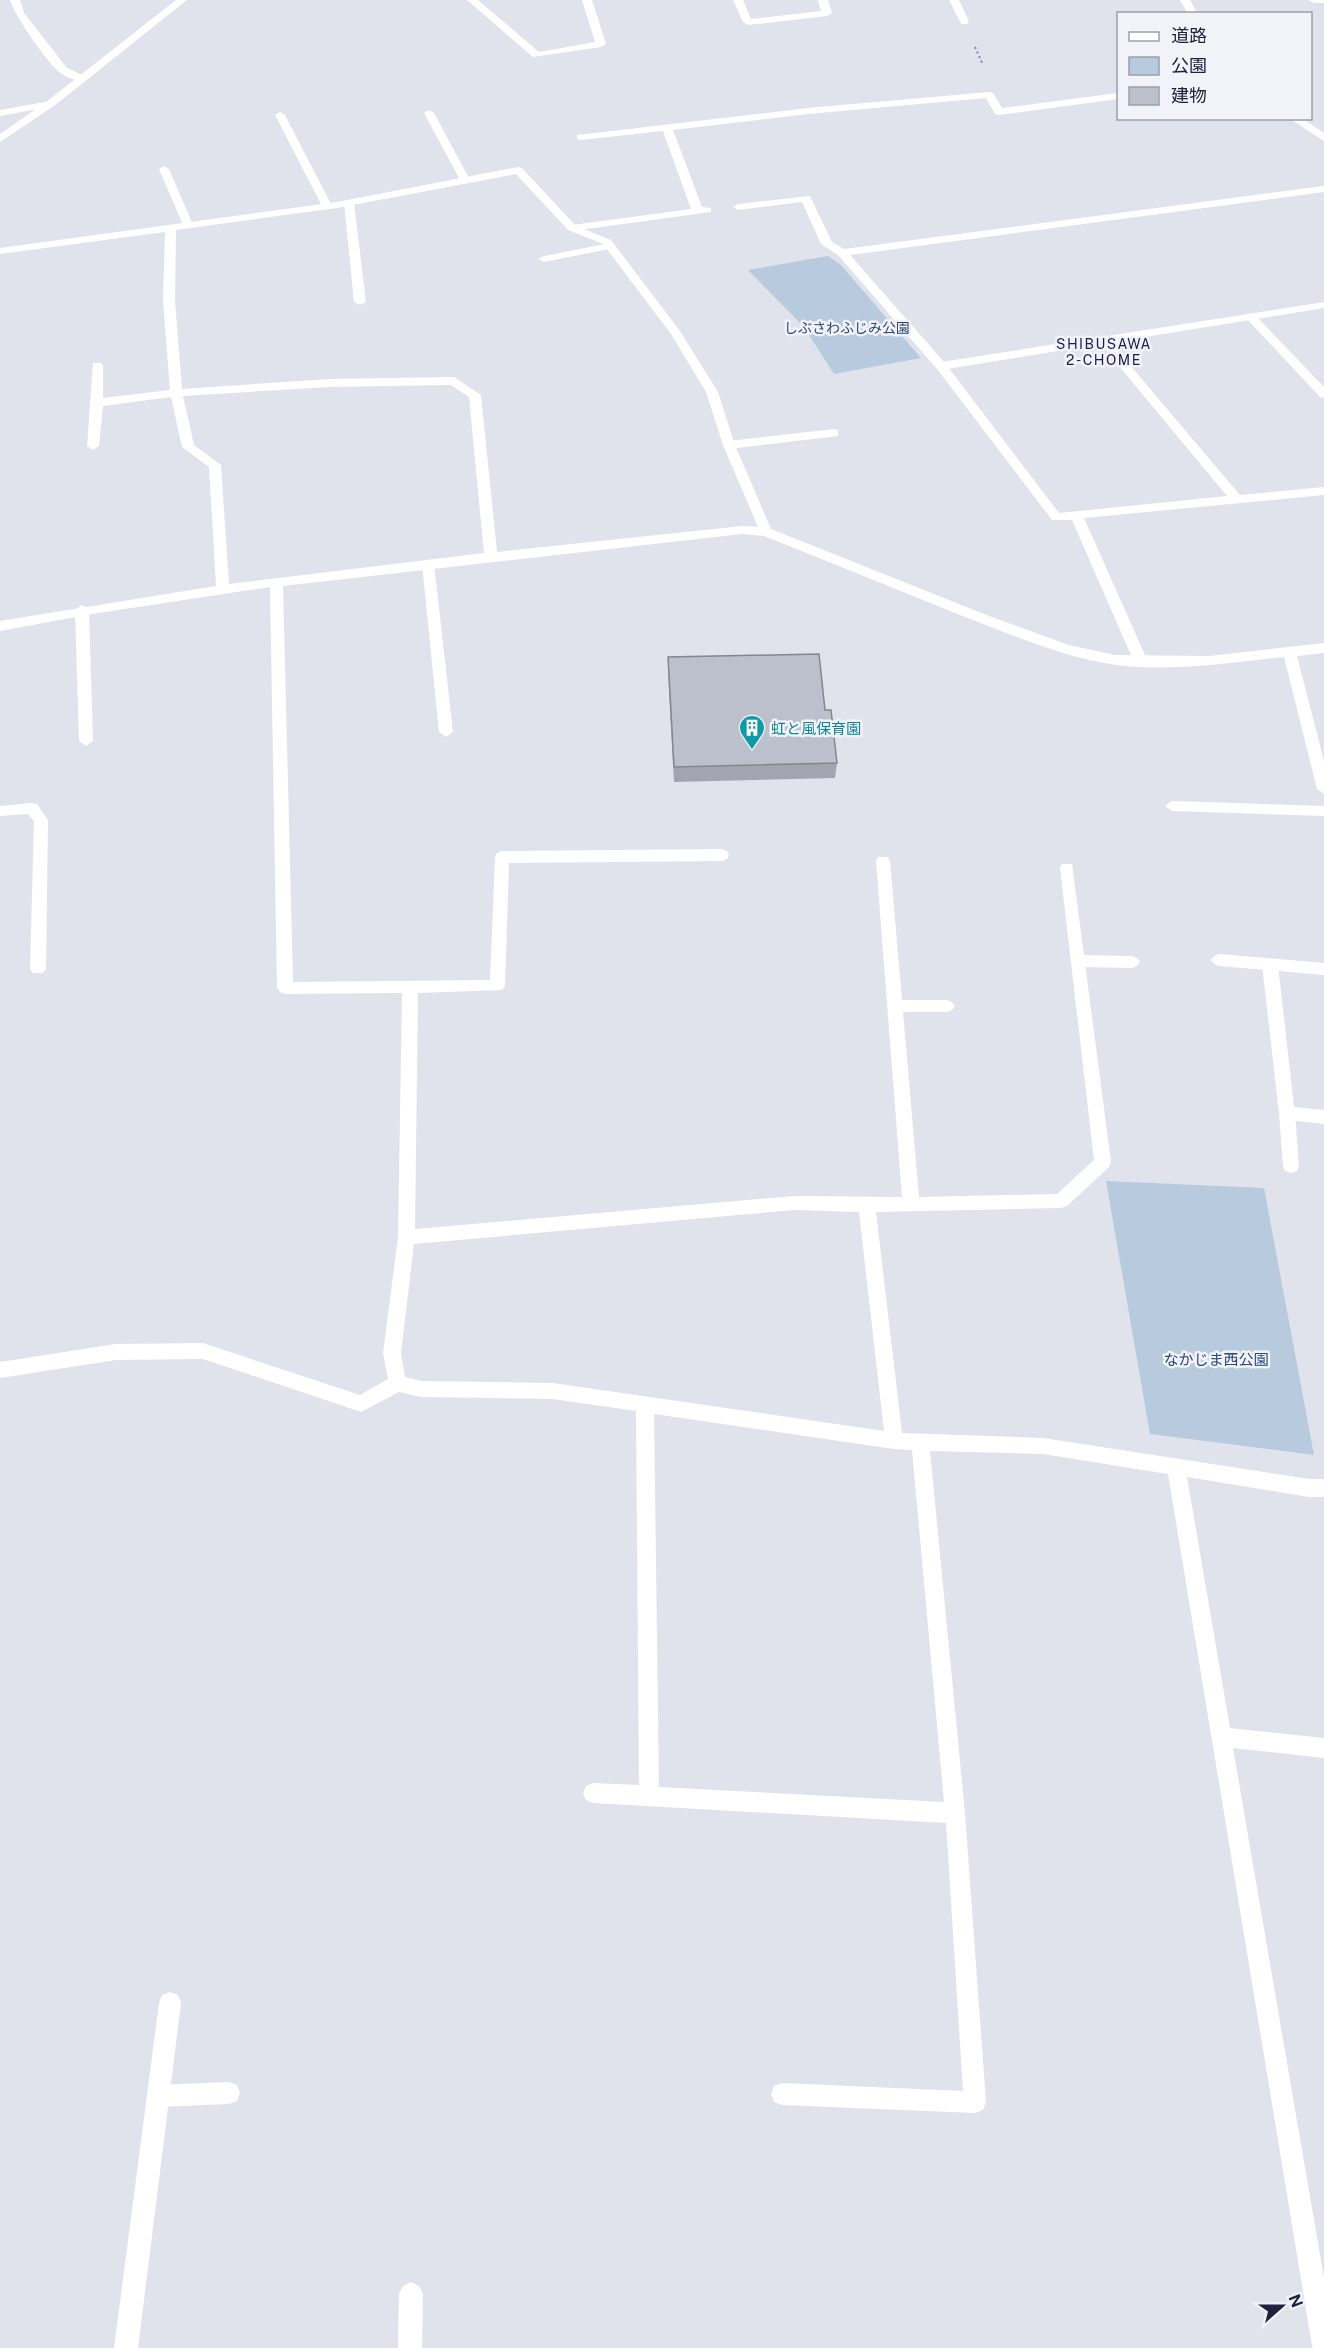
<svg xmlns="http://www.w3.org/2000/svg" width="1324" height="2348" font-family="'Public Sans','Noto Sans JP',sans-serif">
	<rect width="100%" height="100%" fill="#e0e3ec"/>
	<!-- green -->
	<path fill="#b8cbde" d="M828 256 841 265 921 358 834 374 804 327 748 270Z
		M1106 1181 1264 1188 1314 1455 1150 1434Z"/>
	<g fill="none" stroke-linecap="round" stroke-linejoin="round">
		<!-- path -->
		<path stroke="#8084b0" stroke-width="2" stroke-dasharray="2 3" stroke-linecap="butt" d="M975 47 983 65"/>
		<!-- service -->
		<path fill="#fff" fill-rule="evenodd" d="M989 92 993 93 1002 108 1118 93V99L999 115 995 114 986 98 808 114 673 130 702 207 711 208V212L572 231 567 228 572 225 691 209 663 131 581 140 577 139V135L808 108Z
			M429 110 434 113 470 180 469 182H461L460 180 424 113Z
			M280 112 285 115 332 206 331 208H323L322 206 275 115Z
			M164 166 169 169 193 225 192 227 188 228 183 225 159 169Z
			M1324 186V192L850 255 945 363 1059 513 1227 496 1099 342V338H1107L1240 495 1324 487V495L1084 518 1148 662 1141 667 1134 662 1072 520H1052L937 369 838 255 821 244 802 202 738 210 733 207 738 204 810 196 832 242 844 249Z
			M349 200 354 203 366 302 360 305 354 302 344 203Z
			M610 243 614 244V248L544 262 538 259 544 256Z
			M1251 314 1255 315 1324 387V398L1320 397 1247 319V315Z
			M834 429 838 430V436L729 449 723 445 729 441Z
			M428 560 434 564 453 732 446 737 439 732 422 564Z
			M82 605 89 610 93 741 86 746 79 741 75 610Z
			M1172 801 1324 806V816L1172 811 1165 806Z
			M1219 954 1324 963V975L1219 966 1214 964 1211 960 1214 956Z
			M1079 955 1132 956 1137 958 1140 962 1137 966 1132 968 1079 967 1074 965 1071 961 1074 957Z
			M895 1000H947L952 1002 955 1006 952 1010 947 1012H895L890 1010 887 1006 890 1002Z
			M1287 1106 1293 1108 1295 1113 1299 1166 1297 1171 1291 1173 1285 1171 1283 1166 1279 1113 1281 1108Z
			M170 1992 178 1995 181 2003 138 2348H114L159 2003 162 1995Z
			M411 2282 419 2286 423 2294 422 2348H398L399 2294 403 2286Z"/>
		<!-- minor -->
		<path fill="#fff" fill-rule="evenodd" d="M10 0H20L24 13 67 68 86 77V81C78 82 65 77 59 72 46 61 15 16 10 0Z
			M467 0H478L539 52 595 42 582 0H592L606 44 601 47 533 57Z
			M733 0H743L751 19 821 11 818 0H828L832 13 827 16 748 25 743 22Z
			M949 0H959L969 22 967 24H961Z
			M1180 0H1190L1198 14H1188Z
			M1309 0H1324V3H1314Z
			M50 101 55 104 54 106 0 116V110Z
			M1289 118H1302L1324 133V141Z
			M518 167 522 168 576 226 611 240 680 331 718 392 735 445 771 529 989 616 1069 645 1115 655 1209 656 1324 643V653L1297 656 1324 761V794L1317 789 1284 657C1229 663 1171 672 1116 665 1061 657 1007 633 955 613 892 587 828 562 764 536L742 534 283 586 293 982 490 980 495 857 497 853 502 851 722 849 727 851 729 855 727 859 722 861 509 863 505 986 502 990 418 993 415 1229 794 1196 902 1197 876 861 878 857H888L890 861 919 1197 1057 1194 1094 1160 1060 868 1062 864H1072L1111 1162 1109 1167 1067 1206 1061 1208 876 1212 902 1433 1043 1438 1309 1479H1324V1497H1309L1187 1477 1230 1728 1324 1738V1758L1233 1748 1324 2278V2348H1313L1312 2346 1168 1474 1043 1454 930 1451 965 1813 986 2102 983 2110 975 2113 782 2105 774 2102 771 2094 774 2086 782 2083 963 2091 946 1823 593 1803 586 1800 583 1793 586 1786 593 1783 639 1785 636 1411 553 1399 421 1397 399 1392 361 1412 203 1359 116 1360 0 1378V1362L116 1344 203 1343 360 1395 388 1379 383 1353 398 1237 402 993 285 994 280 992 277 988 270 587 92 614 0 631V621L216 586 209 467 182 447 171 397 103 406 99 446 93 450 87 446 93 363H101L103 366V398L170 390 163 301 165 232 0 254V248L337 202ZM516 174 568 230 603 244 671 334 706 392 723 445 758 527 742 526 497 552 481 395 454 377 329 379 182 389 175 301 176 230 337 208ZM451 385 469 397 484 553 229 584 221 465 194 445 183 396 329 387ZM794 1210 859 1212 884 1431 553 1383 421 1381 405 1377 401 1353 414 1244ZM654 1414 894 1449 912 1450 944 1802 659 1787Z
			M1324 302V308L941 370 935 366 941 362Z
			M32 803 37 804 48 820 46 969 43 973H33L30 969 34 821 28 814 0 816V806Z
			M1270 959 1275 961 1278 965 1294 1107 1324 1110V1124L1287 1120 1281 1118 1279 1113 1262 965 1265 961Z
			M229 2082 237 2085 240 2093 237 2101 229 2104 159 2107 151 2104 148 2096 151 2088 159 2085Z"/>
		<!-- tertiary -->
		<path fill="#fff" fill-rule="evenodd" d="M176 0H187L54 106 0 142V134L46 102Z"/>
	</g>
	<!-- wall -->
	<path fill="#a2a4af" d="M668 657 825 710 837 763 835 778 674 782 668 672Z"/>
	<!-- building -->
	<path fill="#bcbfcc" stroke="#84868f" stroke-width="1.5" d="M819 654 825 710H831L837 763 674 767 668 657Z"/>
	<!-- icons -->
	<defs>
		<symbol id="building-pin" viewBox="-11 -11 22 30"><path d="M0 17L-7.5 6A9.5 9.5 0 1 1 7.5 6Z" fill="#0f9aa8" stroke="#f1f3f8"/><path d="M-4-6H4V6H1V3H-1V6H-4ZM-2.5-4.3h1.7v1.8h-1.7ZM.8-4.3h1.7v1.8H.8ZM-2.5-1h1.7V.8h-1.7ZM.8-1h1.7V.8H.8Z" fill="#fff"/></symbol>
	</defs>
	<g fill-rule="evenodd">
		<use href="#building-pin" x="737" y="713" width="30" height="40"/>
	</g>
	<g text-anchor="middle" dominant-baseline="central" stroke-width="5" stroke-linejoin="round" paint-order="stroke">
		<!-- far-park labels -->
		<g font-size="14" fill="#2a4775" stroke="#f1f3f8">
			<text x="847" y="328">しぶさわふじみ公園</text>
		</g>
		<!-- far-neighbourhood labels -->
		<g font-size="14" letter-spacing="1.5" fill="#1c1d4f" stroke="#f1f3f8">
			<text x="1104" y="344">SHIBUSAWA<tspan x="1104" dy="16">2-CHOME</tspan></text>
		</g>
		<!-- culture labels -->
		<g font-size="15" fill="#0d838f" stroke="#f1f3f8" text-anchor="start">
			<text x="771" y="728">虹と風保育園</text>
		</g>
		<!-- park labels -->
		<g font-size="15" fill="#2a4775" stroke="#f1f3f8">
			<text x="1216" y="1359">なかじま西公園</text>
		</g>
	</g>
	<!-- legend -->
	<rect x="1117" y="12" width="195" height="108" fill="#f1f3f8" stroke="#9d9fad" stroke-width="1.5"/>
	<rect x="1129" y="32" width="30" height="9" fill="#ffffff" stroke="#9d9fad" stroke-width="1.5"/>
	<text x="1171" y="42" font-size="18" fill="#20223d">道路</text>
	<rect x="1129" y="57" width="30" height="18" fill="#b8cbde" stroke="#9d9fad" stroke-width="1.5"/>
	<text x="1171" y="72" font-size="18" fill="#20223d">公園</text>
	<rect x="1129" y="87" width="30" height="18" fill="#bcbfcc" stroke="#9d9fad" stroke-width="1.5"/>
	<text x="1171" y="102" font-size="18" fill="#20223d">建物</text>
	<!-- north arrow -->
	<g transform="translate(1282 2306) rotate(69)" stroke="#f1f3f8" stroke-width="4.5" paint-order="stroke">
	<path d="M0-4.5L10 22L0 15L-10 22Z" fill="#20223d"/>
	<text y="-9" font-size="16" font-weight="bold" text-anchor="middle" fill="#20223d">N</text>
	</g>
</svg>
